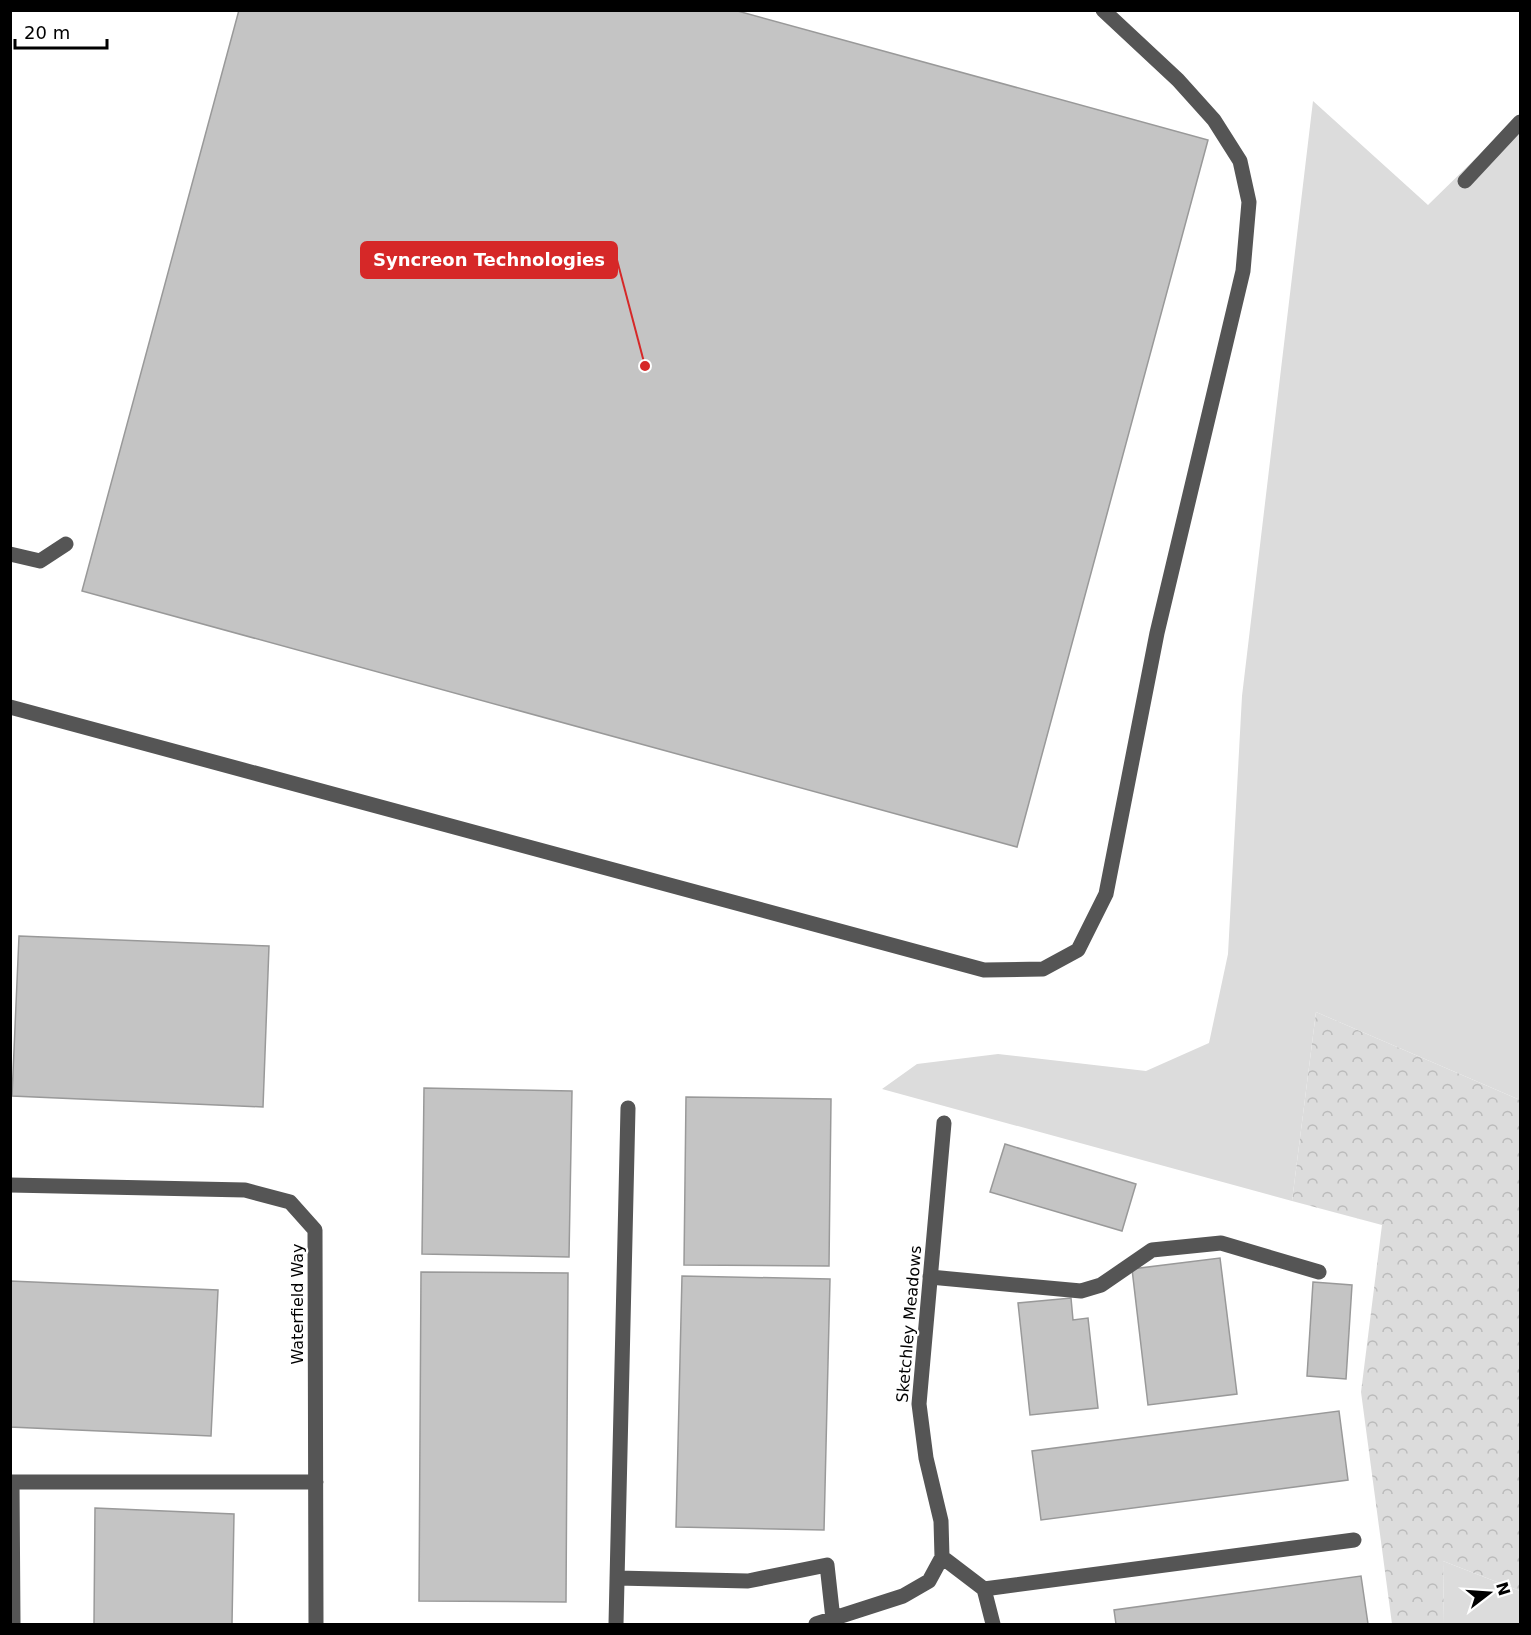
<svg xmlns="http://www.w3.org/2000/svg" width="1531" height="1635" font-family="'DejaVu Sans',sans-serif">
	<defs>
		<pattern id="forest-crowns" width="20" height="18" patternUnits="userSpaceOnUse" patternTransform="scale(1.5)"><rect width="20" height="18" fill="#dcdcdc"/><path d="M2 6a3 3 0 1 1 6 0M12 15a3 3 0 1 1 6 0" fill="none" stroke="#bbb"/></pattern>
	</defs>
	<rect width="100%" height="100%" fill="#fff"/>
	<!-- green -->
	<path fill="#dcdcdc" d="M1313 101 1428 205 1520 115V1100L1316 1012 1292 1201 882 1089 917 1064 998 1054 1146 1071 1209 1043 1228 954 1242 696Z
		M1443 1561 1520 1591V1624H1444Z"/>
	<!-- forest -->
	<path fill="url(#forest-crowns)" d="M1316 1012 1520 1100V1591L1443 1561 1444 1624H1392L1361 1392 1382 1225 1292 1201Z"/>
	<!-- building -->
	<path fill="#c4c4c4" stroke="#999" stroke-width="1.5" d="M239 10H734L1208 140 1017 847 82 591Z
		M19 936 269 946 263 1107 12 1096Z
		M424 1088 572 1091 569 1257 422 1254Z
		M686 1097 831 1099 829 1266 684 1265Z
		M1005 1144 1136 1184 1122 1231 990 1192Z
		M1220 1258 1237 1394 1148 1405 1132 1269Z
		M421 1272 568 1273 566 1602 419 1601Z
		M682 1276 830 1279 824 1530 676 1527Z
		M10 1281 218 1290 211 1436 10 1427Z
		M1313 1282 1352 1285 1346 1379 1307 1376Z
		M1071 1298 1073 1320 1088 1318 1098 1408 1030 1415 1018 1303Z
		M1339 1411 1348 1480 1041 1520 1032 1451Z
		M95 1508 234 1514 232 1624H94Z
		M1361 1576 1368 1624H1116L1114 1610Z"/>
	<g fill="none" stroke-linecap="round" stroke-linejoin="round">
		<!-- minor -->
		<path stroke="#555" stroke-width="15" d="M1465 181 1520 122
			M10 554 40 561 66 544
			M10 707 984 970 1043 969 1078 950 1106 894 1157 633 1243 271 1249 202 1240 161 1214 120 1178 80 1103 10
			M10 1185 245 1190 290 1202 315 1230 316 1624
			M930 1277 1081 1291 1101 1285 1152 1250 1221 1243 1319 1272
			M10 1482H316
			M12 1482 13 1624
			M942 1557 984 1589
			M617 1578 748 1581 827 1565 833 1619
			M616 1624 628 1108
			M816 1624 903 1596 929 1581 942 1557 941 1521 926 1458 919 1404 944 1123
			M993 1624 984 1589 1354 1540"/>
	</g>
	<g text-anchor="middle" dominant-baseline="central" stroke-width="4.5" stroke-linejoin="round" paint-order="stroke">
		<!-- street labels -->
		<g font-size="16" fill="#000" stroke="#fff">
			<text transform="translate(297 1304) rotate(-90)">Waterfield Way</text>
			<text transform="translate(909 1324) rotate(-85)">Sketchley Meadows</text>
		</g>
	</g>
	<!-- callouts -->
	<path fill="none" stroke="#d62828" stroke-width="2" d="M645 366L617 260"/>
	<circle fill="#d62828" stroke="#fff" stroke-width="2" cx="645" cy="366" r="6"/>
	<rect fill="#d62828" stroke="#d62828" stroke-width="2" x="361" y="242" width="256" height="36" rx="6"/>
	<g font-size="18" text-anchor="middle" font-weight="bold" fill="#fff">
		<text x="489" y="266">Syncreon Technologies</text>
	</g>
	<!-- border -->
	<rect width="1531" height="1635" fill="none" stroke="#000000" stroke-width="24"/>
	<!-- north arrow -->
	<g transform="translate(1489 1593) rotate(73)" stroke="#ffffff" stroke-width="4.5" paint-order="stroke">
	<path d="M0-4.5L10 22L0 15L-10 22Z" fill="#000000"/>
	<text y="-9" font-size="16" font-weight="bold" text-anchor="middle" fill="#000000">N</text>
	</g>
	<!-- scale -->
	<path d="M15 39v9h92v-9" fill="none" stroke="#000000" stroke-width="3"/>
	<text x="24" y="39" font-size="18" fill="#000000" stroke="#ffffff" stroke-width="4.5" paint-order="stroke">20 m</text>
</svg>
